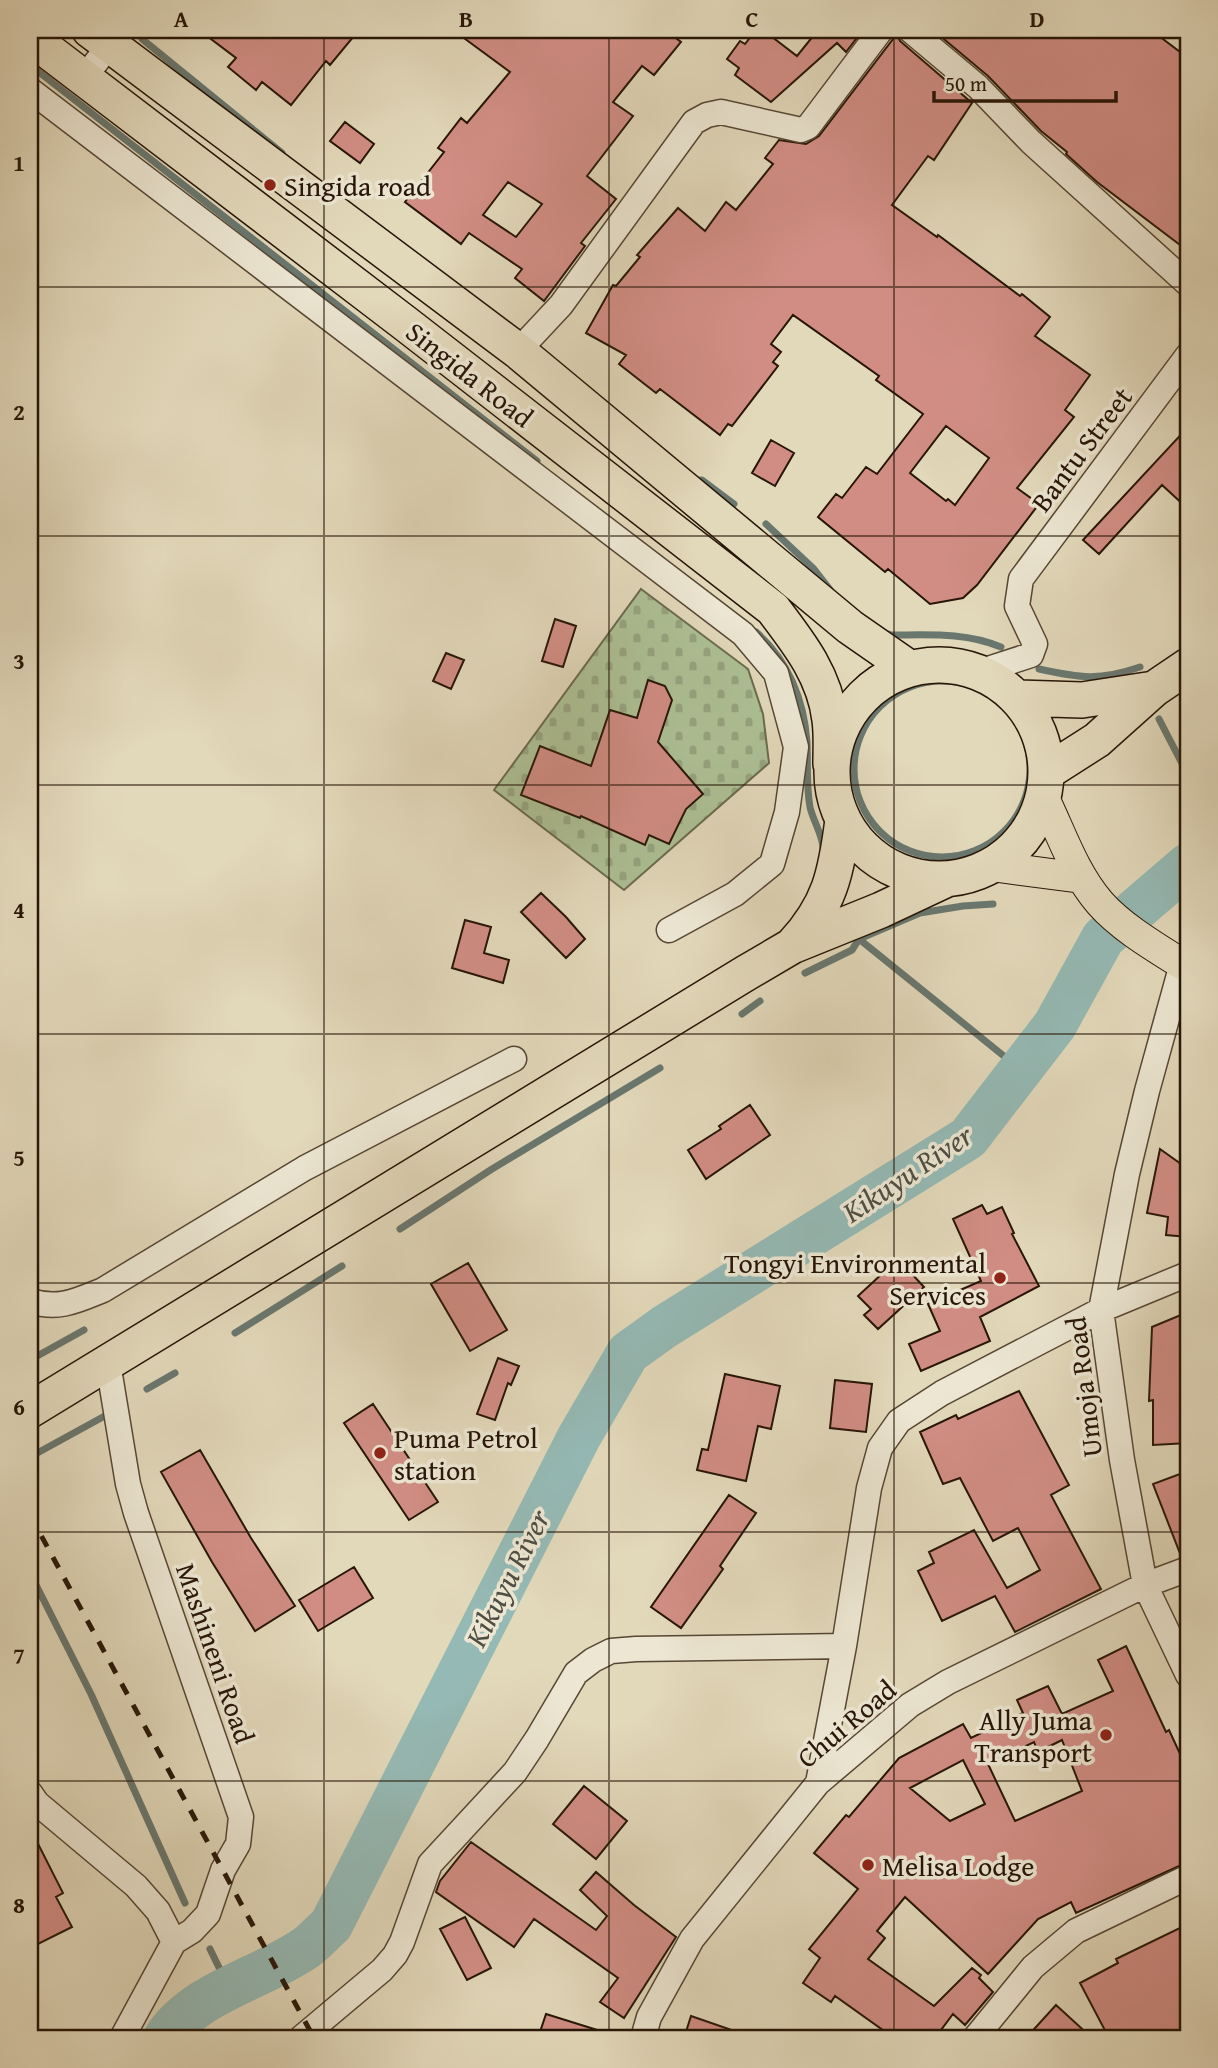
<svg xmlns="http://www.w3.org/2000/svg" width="1218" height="2068" font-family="'Gentium Book Plus',serif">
	<defs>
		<pattern id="cemetery-stones" width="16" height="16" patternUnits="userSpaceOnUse" patternTransform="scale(1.75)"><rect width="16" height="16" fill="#adc095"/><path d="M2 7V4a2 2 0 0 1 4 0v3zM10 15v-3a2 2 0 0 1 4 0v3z" fill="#95a47f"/></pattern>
	</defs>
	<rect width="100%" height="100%" fill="#e2d8ba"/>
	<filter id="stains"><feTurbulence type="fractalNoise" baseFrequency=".00286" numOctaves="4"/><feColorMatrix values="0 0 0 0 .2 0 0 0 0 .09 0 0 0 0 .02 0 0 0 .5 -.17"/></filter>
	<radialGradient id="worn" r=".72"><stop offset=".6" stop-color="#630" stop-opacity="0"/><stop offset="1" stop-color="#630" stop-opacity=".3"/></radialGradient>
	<!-- cemetery -->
	<path fill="url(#cemetery-stones)" stroke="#6a6a4e" stroke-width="2" d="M641 589 748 669 763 714 769 763 624 890 494 790Z"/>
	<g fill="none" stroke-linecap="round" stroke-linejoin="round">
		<!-- stream -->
		<path stroke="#69776f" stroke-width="7" d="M142 39 282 153
			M30 65 537 461
			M692 481 702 480 734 504
			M766 524 813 568 831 591
			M756 632C788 660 804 700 807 742 808 764 806 785 810 807 813 821 822 833 823 848
			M883 633 891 635C929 635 965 632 1001 647
			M1039 669C1080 678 1099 681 1140 667
			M854 769a88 88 0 1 1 176 0a88 88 0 1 1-176 0Z
			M1159 719 1188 775
			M859 939 1020 1069
			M805 973 852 950 859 939 920 913 963 906 993 904
			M742 1014 760 1001
			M400 1229 492 1169 660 1068
			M235 1333 342 1266
			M30 1360 84 1330
			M147 1389 175 1373
			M30 1457 112 1412
			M30 1573 91 1694 185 1903
			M210 1949 229 1988"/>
		<!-- river -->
		<path stroke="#95b9b4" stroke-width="44" d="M165 2038C196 1991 262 1979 307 1947 315 1941 323 1932 331 1925L579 1437 628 1353 664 1327 968 1138 1055 1025 1103 938 1188 865"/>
	</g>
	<!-- building -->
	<path fill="#d18d84" stroke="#271507" stroke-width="2" fill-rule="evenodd" d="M199 30H359L330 65 326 61 291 105 262 82 256 90 228 67 236 58Z
		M453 30H665L681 42 654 75 642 66 613 102 633 116 587 176 616 199 581 243 585 246 544 301 515 278 522 269 469 233 461 244 405 202 444 152 438 148 461 118 467 123 510 72ZM508 182 542 204 516 237 483 215Z
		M756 30H763L797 56 818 30H863L846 52 837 43 771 102 735 75 739 68 727 59 740 41 745 44Z
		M933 30H1151L1188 58V251L1097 182 1066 154 1067 152 1041 131 988 76Z
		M896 32 900 41 972 103 934 160 928 156 892 205 937 237 938 235 1020 296 1022 294 1050 317 1035 336 1090 375 1065 410 1074 417 1017 488 1039 504 977 585 963 598 930 604 888 569 885 572 818 517 836 494 842 498 866 467 877 474 923 414 876 380 879 376 793 315 771 344 781 352 773 362 778 366 732 426 728 424 720 435 660 389 656 393 619 364 626 355 586 333 613 285 616 286 640 257 637 255 678 208 705 231 726 202 736 210 773 164 765 158 779 140 806 144 819 136 893 39ZM946 426 989 458 955 505 948 499 946 501 910 473Z
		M345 122 374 144 360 163 330 141Z
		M1188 427V509L1162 485 1099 554 1083 540Z
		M771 440 794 453 775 486 752 473Z
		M555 619 576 626 563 667 542 661Z
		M446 653 464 660 451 689 433 681Z
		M648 680 665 686 672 700 658 742 703 794 686 809 669 844 649 835 645 845 581 816 580 818 521 795 540 746 591 766 610 710 637 718Z
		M541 893 566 917 585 939 566 958 521 912Z
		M465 920 491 927 484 953 509 960 503 983 452 968Z
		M750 1105 770 1135 706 1179 688 1150 721 1129 719 1126Z
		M1160 1149 1188 1169V1237L1166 1235 1168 1217 1147 1213Z
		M982 1205 987 1214 1002 1207 1014 1233 1012 1234 1039 1286 980 1317 990 1341 921 1371 909 1344 940 1331 928 1304 981 1281 953 1219Z
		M898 1259 924 1287 878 1329 864 1315 871 1309 858 1296Z
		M468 1263 507 1330 470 1351 431 1284Z
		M1188 1312V1443L1153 1445V1400L1149 1401 1152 1327Z
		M498 1358 519 1366 511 1385 508 1383 495 1420 477 1414Z
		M725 1374 780 1386 771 1429 758 1426 746 1481 697 1470 702 1449 708 1450Z
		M835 1380 872 1384 866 1432 830 1428Z
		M1019 1391 1069 1485 1051 1495 1101 1589 1015 1632 995 1596 942 1621 918 1571 934 1563 929 1552 974 1530 1007 1588 1040 1570 1018 1528 993 1541 960 1478 943 1484 920 1432 956 1415 958 1419Z
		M373 1404 438 1502 409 1520 344 1423Z
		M200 1450 251 1538 295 1606 255 1631 212 1562 161 1472Z
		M1188 1471V1554L1181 1556 1153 1484Z
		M729 1495 756 1513 720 1566 723 1569 681 1628 651 1607Z
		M354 1567 373 1598 318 1631 299 1600Z
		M1126 1646 1166 1732 1169 1730 1188 1771V1862L1076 1913 1071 1902 1038 1919 988 1974 905 1897 877 1931 885 1938 868 1959 934 2006 972 1968 981 1975 979 1978 993 1992 965 2025 953 2014 935 2038H894L835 1996 831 2002 803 1983 820 1958 809 1949 858 1889 814 1853 846 1815 849 1817 899 1758 963 1724 971 1738 1023 1713 1017 1700 1048 1686 1062 1714 1113 1691 1098 1660ZM1062 1740 1082 1791 1015 1821 988 1764 1034 1742 1038 1752ZM963 1760 985 1804 950 1821 910 1788Z
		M584 1786 627 1821 596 1859 553 1824Z
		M30 1828 63 1893 56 1897 72 1927 30 1948Z
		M471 1842 596 1930 607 1916 580 1890 596 1872 634 1905 676 1937 624 2018 600 2002 618 1978 534 1919 514 1947 436 1892 440 1881Z
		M465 1917 491 1968 467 1980 440 1929Z
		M1188 1924V2038H1109L1080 1983 1118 1963 1116 1959Z
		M1056 2005 1092 2038H1026Z
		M546 2014 610 2034 609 2038H538Z
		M691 2016 746 2035 745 2038H684Z"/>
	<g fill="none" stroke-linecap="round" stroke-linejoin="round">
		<defs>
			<path id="minor" d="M910 30 978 87 1031 142 1188 284
				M84 78 121 30
				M30 90 743 634 776 673 796 747 787 812 772 864 735 894 669 930
				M518 351 561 305 694 122 707 115 721 112 801 130 808 127 881 30
				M979 672 1031 655 1035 644 1017 606 1021 579 1188 355
				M1188 968 1182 964 1147 1091 1127 1174 1101 1310 1122 1460 1145 1585 1188 1675
				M30 1301C59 1310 76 1301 103 1290L305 1168 514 1059
				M108 1363 128 1484 136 1513 241 1817 238 1844 223 1870 208 1914 192 1931 174 1942
				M818 1783 844 1646 869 1488 880 1448 899 1421 942 1393 1101 1310 1188 1274
				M30 1793 37 1803 136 1886 158 1911 174 1942
				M122 2038 174 1942
				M301 2038 382 1970 395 1955 402 1942 430 1864 515 1772 537 1739 576 1673 593 1660 611 1651 636 1649 844 1646
				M643 2038 649 2017 692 1939 818 1783 910 1705 948 1682 1145 1585 1188 1569
				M975 2038 1033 1967 1076 1931 1188 1877"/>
			<path id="major" d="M1044 798C1061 833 1074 873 1100 903 1121 927 1155 947 1182 964L1188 959
				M991 866 1082 878"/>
			<path id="highway" d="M90 30 518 351 850 627 909 668
				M30 37 406 324 773 609C799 643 825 676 830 720 832 734 831 750 831 764
				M832 772a107 107 0 1 1 214 0a107 107 0 1 1-214 0Z
				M1018 698 1082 700 1154 689
				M1047 772 1097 740 1154 689 1188 666
				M792 946C830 905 836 874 843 820
				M30 1410 746 973 792 946 881 910 947 879"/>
		</defs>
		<!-- minor casing -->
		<use href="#minor" stroke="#564634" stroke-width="27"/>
		<!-- major casing -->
		<use href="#major" stroke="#271507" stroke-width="32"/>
		<!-- highway casing -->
		<use href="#highway" stroke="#271507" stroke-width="38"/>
		<!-- minor -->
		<use href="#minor" stroke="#ece6d2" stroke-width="24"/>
		<!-- major -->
		<use href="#major" stroke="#e2d8ba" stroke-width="30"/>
		<!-- highway -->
		<use href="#highway" stroke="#e2d8ba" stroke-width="35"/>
		<!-- rail -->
		<path stroke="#271507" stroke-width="5" stroke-dasharray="12 12" stroke-linecap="butt" d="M30 1515 314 2038"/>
	</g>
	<!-- grid -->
	<path fill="none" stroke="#271507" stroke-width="2" stroke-opacity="0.55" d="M324 30V2038M609 30V2038M894 30V2038M30 287H1188M30 536H1188M30 785H1188M30 1034H1188M30 1283H1188M30 1532H1188M30 1781H1188"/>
	<!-- markers -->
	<g fill="#8f2418" stroke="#ece6d2" stroke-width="2.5">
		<circle cx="270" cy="185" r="7"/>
		<circle cx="1000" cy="1278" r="7"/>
		<circle cx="380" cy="1453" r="7"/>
		<circle cx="1106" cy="1735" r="7"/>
		<circle cx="868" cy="1865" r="7"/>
	</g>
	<g text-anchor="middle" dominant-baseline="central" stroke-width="7" stroke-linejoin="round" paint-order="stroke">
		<!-- poi labels -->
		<g font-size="28" fill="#271507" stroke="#ece6d2" text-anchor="start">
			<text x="284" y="185">Singida road</text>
			<text x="986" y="1262" text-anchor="end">Tongyi Environmental<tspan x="986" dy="32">Services</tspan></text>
			<text x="394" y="1437">Puma Petrol<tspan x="394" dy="32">station</tspan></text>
			<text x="1092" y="1719" text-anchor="end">Ally Juma<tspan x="1092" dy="32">Transport</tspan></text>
			<text x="882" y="1865">Melisa Lodge</text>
		</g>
		<!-- street labels -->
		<g font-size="28" fill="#271507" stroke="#ece6d2">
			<text transform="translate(470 374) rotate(38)">Singida Road</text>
			<text transform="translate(1081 449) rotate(-53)">Bantu Street</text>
			<text transform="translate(1083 1387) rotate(-97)">Umoja Road</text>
			<text transform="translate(216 1653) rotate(71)">Mashineni Road</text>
			<text transform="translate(846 1723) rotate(-40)">Chui Road</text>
		</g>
		<!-- water labels -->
		<g font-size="30" font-style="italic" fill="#4e4e44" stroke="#ece6d2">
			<text transform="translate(907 1173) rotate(-34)">Kikuyu River</text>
			<text transform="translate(507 1578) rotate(-63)">Kikuyu River</text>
		</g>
	</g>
	<!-- margin -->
	<rect width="1218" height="2068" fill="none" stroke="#e2d8ba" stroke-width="77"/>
	<!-- scale -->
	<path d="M934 91v10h182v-10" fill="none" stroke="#271507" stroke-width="3.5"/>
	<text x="945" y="91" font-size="21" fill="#271507" stroke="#ece6d2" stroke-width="5" paint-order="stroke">50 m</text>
	<rect x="38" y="38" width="1142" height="1992" fill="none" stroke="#271507" stroke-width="2.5"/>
	<g font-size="23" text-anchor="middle" font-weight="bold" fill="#271507">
		<text x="181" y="27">A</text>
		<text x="466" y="27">B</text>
		<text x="752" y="27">C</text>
		<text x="1037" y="27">D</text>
		<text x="19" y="171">1</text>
		<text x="19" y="420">2</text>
		<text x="19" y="669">3</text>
		<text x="19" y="918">4</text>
		<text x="19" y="1166">5</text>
		<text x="19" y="1415">6</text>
		<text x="19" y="1664">7</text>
		<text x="19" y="1913">8</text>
	</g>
	<rect width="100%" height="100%" filter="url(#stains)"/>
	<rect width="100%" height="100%" fill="url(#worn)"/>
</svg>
